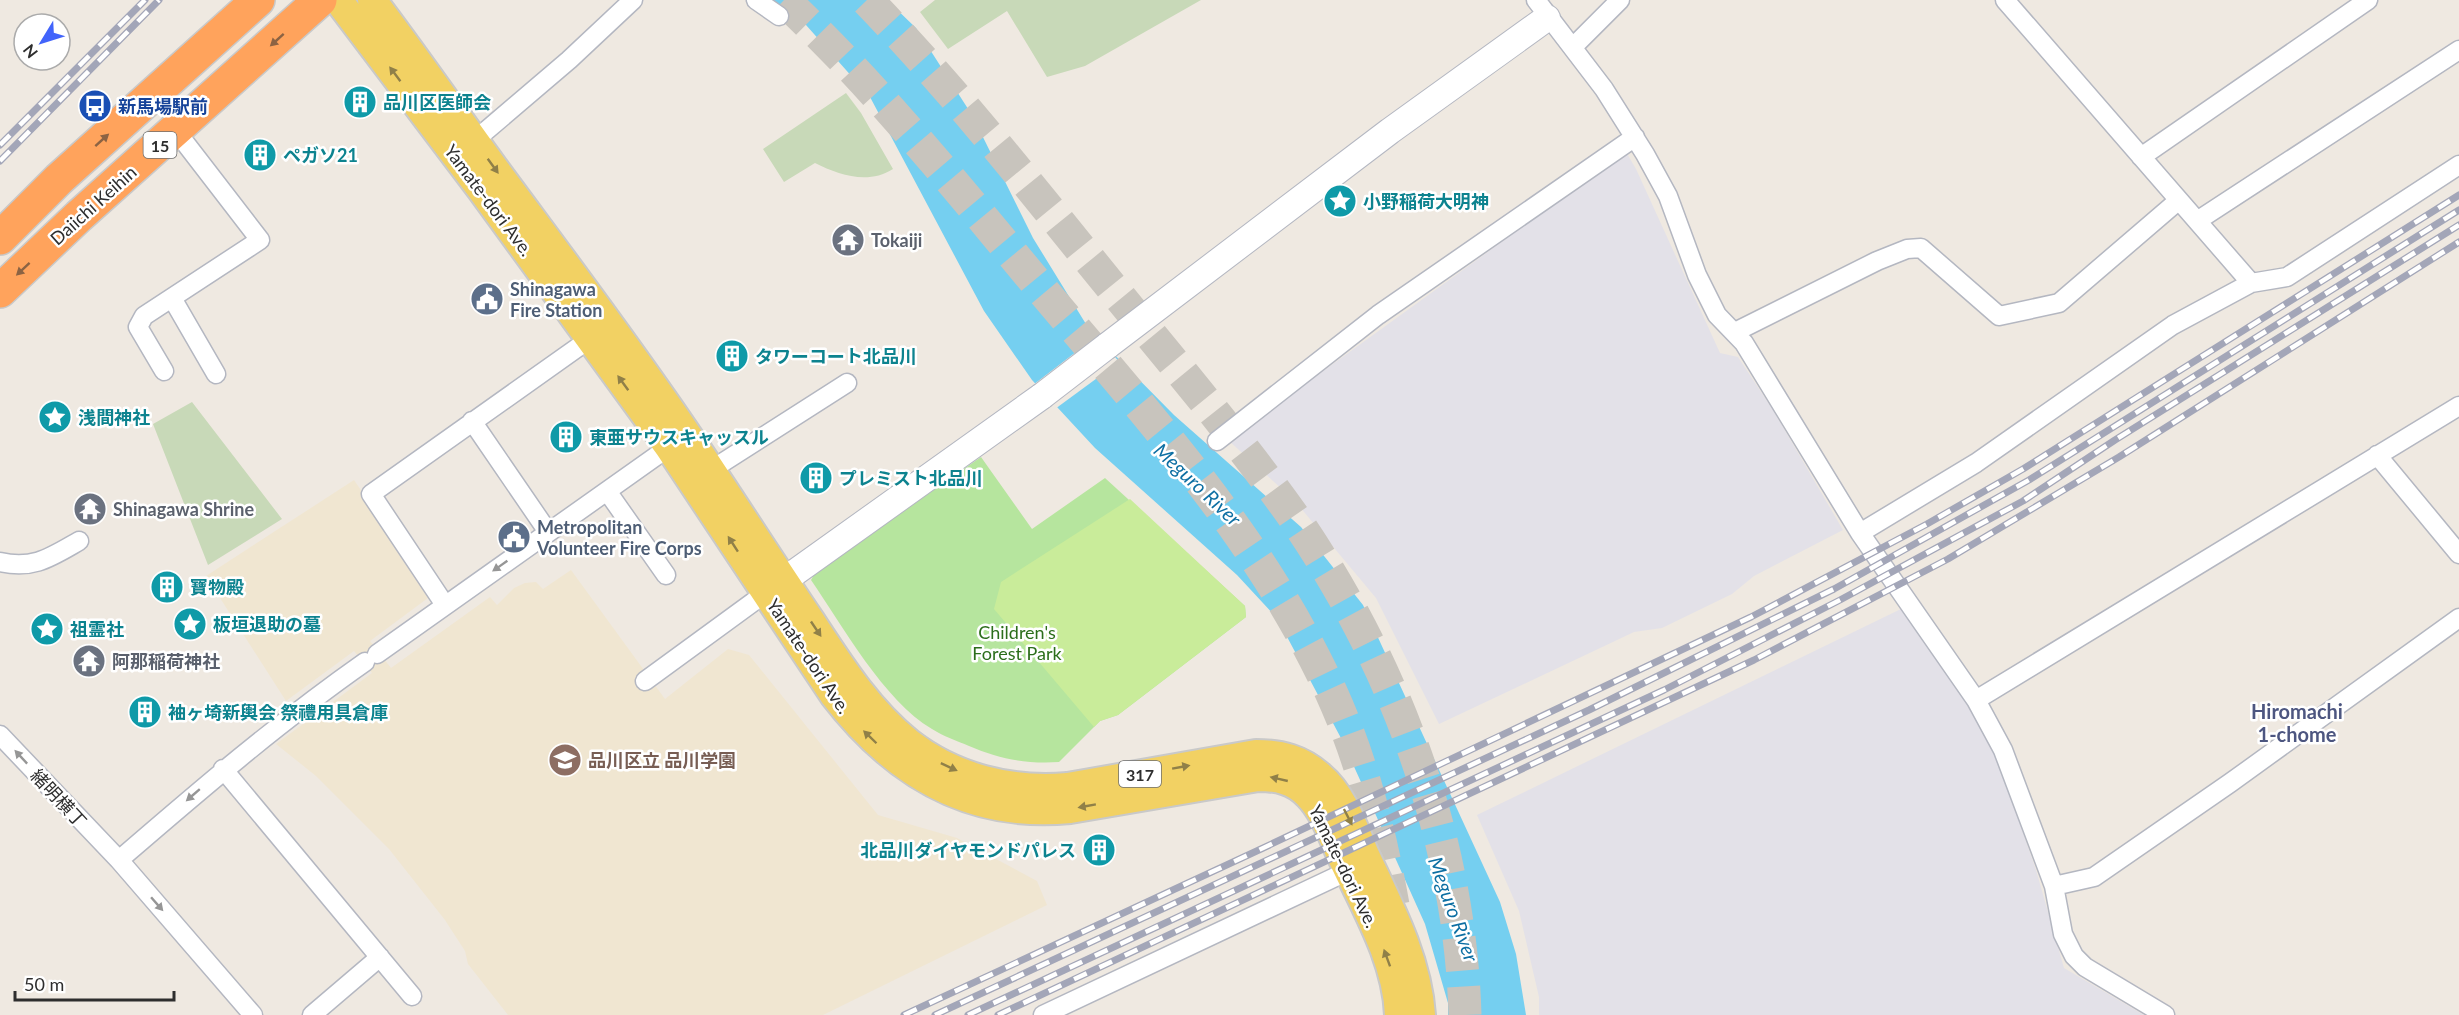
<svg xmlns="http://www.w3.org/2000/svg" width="2459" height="1015" font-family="Lato,'Noto Sans JP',sans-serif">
	<rect width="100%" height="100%" fill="#efe9e1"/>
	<!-- industrial -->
	<path fill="#e3e1e8" d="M1626 152 1636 169 1720 353 1738 357 1773 410 1843 530 1754 576 1732 594 1662 628 1634 632 1439 724 1376 598 1294 500 1228 440Z
		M1903 608 1970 702 2001 769 2036 870 2064 968 2144 1015H1539V997L1519 911 1477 815Z"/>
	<!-- education -->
	<path fill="#f0e6d1" d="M354 480 432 595 370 641 391 668 490 597 497 605 514 588 525 583 536 582 543 589 571 570 665 699 728 649 749 655 878 815 957 838 1037 881 1047 905 823 1015H508L468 964 465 951 445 920 389 849 316 776 276 744 372 673 354 651 286 701 206 576Z"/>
	<!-- green -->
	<path fill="#b6e59e" d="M981 457 1032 529 1105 478 1245 606 1246 617 1118 715 1100 721 1059 762C1026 764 999 759 969 746 957 741 943 736 932 729 884 701 842 625 811 580L815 573Z"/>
	<!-- cemetery -->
	<path fill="#c8d9b8" d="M935 0H1201L1085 66 1047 77 1007 11 948 49 920 12Z
		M846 93 861 113 893 169C868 185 839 175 815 163L784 182 763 149Z
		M192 402 282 519 208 565 153 424Z"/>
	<!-- pitch -->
	<path fill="#c9ec9a" d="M1130 499 1245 606 1246 617 1118 715 1100 721 1094 727 994 609 1001 582Z"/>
	<!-- water -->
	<path fill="#75cff0" d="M771 0H887L916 28 972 115 1033 238 1089 329 1174 415 1301 527 1363 605 1500 902 1516 954 1526 1015H1448V1003L1425 924 1342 740 1277 618 1237 575 1095 448 1032 380 984 311 870 97 806 25Z"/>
	<!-- pier -->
	<path fill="#efe9e1" d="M1098 335 1119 362 1055 409 1033 385Z"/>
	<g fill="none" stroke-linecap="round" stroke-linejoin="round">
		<!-- highway-tunnel -->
		<path stroke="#c8c4bd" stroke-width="33" stroke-dasharray="33 16" stroke-linecap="butt" d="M784 0C879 90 960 191 1043 291 1150 418 1261 539 1331 692 1362 760 1380 832 1393 905
			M867 0C956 92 1034 192 1114 290 1174 364 1236 436 1291 513 1393 659 1460 836 1465 1015"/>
		<defs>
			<path id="street" d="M756 0 779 16
				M1536 0 1604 89 1645 154 1668 196 1697 275 1717 315 1744 343 1860 533 1976 700 2003 750 2054 886 2063 934 2074 956 2085 967 2165 1015
				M2005 0 2251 283 2287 277 2459 165
				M1573 47 1620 0
				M474 141 569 60 633 0
				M2141 157 2368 0
				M2197 221 2459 50
				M172 298 216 374
				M1735 332 1877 261 1907 249 1921 248 1999 316 2059 303 2179 200
				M164 371 138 327 144 316 260 240 176 131
				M472 421 548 532
				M1217 441 1378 315 1635 137
				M2377 455 2459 554
				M711 470 847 383
				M607 491 666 575
				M1860 533 1976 463 2173 325 2251 283
				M0 562C33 570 51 557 79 541
				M445 605 371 494 591 338
				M377 654 669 447
				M645 681 775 586
				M1976 700 2459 406
				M0 735 119 860 253 1015
				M223 769 412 996
				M119 860C199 791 278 723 365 662
				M2054 886 2094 877 2230 783 2459 618
				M312 1015 380 957
				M1043 1015 1348 871"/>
			<path id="secondary" d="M1107 346 1390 131 1547 18
				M783 581 1042 396"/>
			<path id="primary" d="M338 0 481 189 669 447 834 695C894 773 969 819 1070 809L1258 777C1277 777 1294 780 1308 795 1324 811 1332 835 1341 855 1364 905 1397 959 1399 1015
				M372 0C414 55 453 112 494 168 559 256 625 343 686 433 728 495 768 558 810 620 839 664 867 709 909 743 954 778 1011 792 1068 787L1256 754C1281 754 1301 759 1320 776 1343 795 1354 829 1365 855 1389 906 1417 958 1421 1015"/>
			<path id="highway" d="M0 238 59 179 258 0
				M0 291 79 216 320 0"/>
		</defs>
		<!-- street casing -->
		<use href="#street" stroke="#b4b7c1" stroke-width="21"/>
		<!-- secondary casing -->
		<use href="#secondary" stroke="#b4b7c1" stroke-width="28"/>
		<!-- primary casing -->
		<use href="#primary" stroke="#c9c9c9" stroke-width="32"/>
		<!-- highway casing -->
		<use href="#highway" stroke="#c9c9c9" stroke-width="36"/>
		<!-- street -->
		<use href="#street" stroke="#fff" stroke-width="18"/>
		<!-- secondary -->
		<use href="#secondary" stroke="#fff" stroke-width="26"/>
		<!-- primary -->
		<use href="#primary" stroke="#f2d163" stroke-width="28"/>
		<!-- highway -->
		<use href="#highway" stroke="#ffa35c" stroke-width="33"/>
		<defs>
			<path id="rail" d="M0 145 145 0
				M0 161 159 0
				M904 1015 1261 849 1751 617 1927 524 2023 469 2459 195
				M935 1015 1589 710 1834 589 2029 480 2459 210
				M968 1015 1664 690 1840 600 2023 501 2115 440 2459 225
				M998 1015 1754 660 1948 559 2119 457 2459 242"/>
		</defs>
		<!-- rail casing -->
		<use href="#rail" stroke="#a3a6b8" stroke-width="7"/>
		<!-- rail -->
		<use href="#rail" stroke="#fff" stroke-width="4.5" stroke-dasharray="14" stroke-linecap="butt"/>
		<defs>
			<path id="secondary-bridge" d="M1042 396 1107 346"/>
		</defs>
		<!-- secondary-bridge casing -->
		<use href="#secondary-bridge" stroke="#b4b7c1" stroke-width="28" stroke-linecap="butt"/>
		<!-- secondary-bridge -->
		<use href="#secondary-bridge" stroke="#fff" stroke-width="26"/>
	</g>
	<!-- one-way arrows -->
	<defs><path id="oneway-solid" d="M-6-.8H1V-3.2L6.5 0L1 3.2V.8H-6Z" transform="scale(1.5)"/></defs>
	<g fill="#8c6343">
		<use href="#oneway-solid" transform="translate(277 40) rotate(138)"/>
		<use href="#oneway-solid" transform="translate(102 140) rotate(-42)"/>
		<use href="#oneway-solid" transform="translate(23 269) rotate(137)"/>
	</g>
	<g fill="#908048">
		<use href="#oneway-solid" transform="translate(395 74) rotate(-127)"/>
		<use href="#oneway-solid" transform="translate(493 166) rotate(54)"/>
		<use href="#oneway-solid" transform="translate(623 383) rotate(-126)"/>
		<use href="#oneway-solid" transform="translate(733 544) rotate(-123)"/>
		<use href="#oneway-solid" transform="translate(816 629) rotate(56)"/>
		<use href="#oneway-solid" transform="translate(870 737) rotate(-136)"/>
		<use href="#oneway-solid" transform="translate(949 767) rotate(25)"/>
		<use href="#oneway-solid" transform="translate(1181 767) rotate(-10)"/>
		<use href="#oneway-solid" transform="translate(1279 779) rotate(-167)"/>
		<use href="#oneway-solid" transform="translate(1087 806) rotate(170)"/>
		<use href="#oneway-solid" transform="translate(1348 817) rotate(63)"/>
		<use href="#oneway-solid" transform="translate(1387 958) rotate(-110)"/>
	</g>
	<g fill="#969696">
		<use href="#oneway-solid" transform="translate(500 566) rotate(145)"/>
		<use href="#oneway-solid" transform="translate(21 757) rotate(-133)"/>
		<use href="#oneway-solid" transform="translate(193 795) rotate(139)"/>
		<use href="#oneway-solid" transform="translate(157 904) rotate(49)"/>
	</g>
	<!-- icons -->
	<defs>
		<symbol id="building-disc" viewBox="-11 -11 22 22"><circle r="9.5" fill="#0f9aa8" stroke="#fff"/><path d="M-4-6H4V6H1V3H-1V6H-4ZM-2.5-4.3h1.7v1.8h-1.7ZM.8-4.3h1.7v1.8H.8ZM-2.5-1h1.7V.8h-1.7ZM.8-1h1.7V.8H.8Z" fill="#fff"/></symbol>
		<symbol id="bus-disc" viewBox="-11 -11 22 22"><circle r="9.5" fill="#1a4fb4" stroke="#fff"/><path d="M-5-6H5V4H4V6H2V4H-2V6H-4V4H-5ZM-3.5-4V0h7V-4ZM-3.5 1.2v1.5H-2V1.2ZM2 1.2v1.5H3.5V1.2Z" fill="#fff"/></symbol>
		<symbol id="sight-disc" viewBox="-11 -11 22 22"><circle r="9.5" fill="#0f9aa8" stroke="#fff"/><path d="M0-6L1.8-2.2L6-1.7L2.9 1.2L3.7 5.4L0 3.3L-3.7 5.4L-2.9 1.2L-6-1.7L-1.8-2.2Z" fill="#fff"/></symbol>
		<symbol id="temple-disc" viewBox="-11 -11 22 22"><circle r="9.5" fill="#6b7280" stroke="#fff"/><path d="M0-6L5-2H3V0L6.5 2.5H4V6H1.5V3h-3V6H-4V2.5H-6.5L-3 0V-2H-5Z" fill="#fff"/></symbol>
		<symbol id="civic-disc" viewBox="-11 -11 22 22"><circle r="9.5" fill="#5c6f8a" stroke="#fff"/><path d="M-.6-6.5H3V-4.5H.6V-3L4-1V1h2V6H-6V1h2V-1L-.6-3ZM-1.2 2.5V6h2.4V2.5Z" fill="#fff"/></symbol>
		<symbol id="school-disc" viewBox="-11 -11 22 22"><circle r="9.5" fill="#8d6e63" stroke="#fff"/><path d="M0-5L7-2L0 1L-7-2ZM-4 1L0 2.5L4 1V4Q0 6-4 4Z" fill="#fff"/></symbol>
	</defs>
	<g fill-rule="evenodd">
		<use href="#building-disc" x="341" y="83" width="38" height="38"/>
		<use href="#bus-disc" x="76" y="87" width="38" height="38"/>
		<use href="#building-disc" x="241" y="136" width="38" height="38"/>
		<use href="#sight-disc" x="1321" y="182" width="38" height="38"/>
		<use href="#temple-disc" x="829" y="221" width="38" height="38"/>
		<use href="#civic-disc" x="468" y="280" width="38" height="38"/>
		<use href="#building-disc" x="713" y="337" width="38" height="38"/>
		<use href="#sight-disc" x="36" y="398" width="38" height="38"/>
		<use href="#building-disc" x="547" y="418" width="38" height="38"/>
		<use href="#building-disc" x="797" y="459" width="38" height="38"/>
		<use href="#temple-disc" x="71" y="490" width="38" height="38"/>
		<use href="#civic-disc" x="495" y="518" width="38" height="38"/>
		<use href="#building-disc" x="148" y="568" width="38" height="38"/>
		<use href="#sight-disc" x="171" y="605" width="38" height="38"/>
		<use href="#sight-disc" x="28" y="610" width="38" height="38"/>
		<use href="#temple-disc" x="70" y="642" width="38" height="38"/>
		<use href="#building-disc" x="126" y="693" width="38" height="38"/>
		<use href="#school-disc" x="546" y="741" width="38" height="38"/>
		<use href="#building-disc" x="1080" y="831" width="38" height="38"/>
	</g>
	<g text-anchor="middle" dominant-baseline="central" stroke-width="5" stroke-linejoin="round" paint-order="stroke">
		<!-- shield labels -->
		<g fill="#fff" stroke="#6d6d6d" stroke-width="1.5">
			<rect x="143.5" y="132" width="33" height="26" rx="4.5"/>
			<rect x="1119" y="761" width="42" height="26" rx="4.5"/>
		</g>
		<g font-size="16" font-weight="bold" fill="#2e2e2e">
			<text x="160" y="145">15</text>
			<text x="1140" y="774">317</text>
		</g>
		<!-- culture labels -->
		<g font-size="18" font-weight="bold" fill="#0d838f" stroke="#fff" text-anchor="start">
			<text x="383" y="102">品川区医師会</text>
			<text x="283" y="155">ペガソ21</text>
			<text x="1363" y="201">小野稲荷大明神</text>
			<text x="755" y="356">タワーコート北品川</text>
			<text x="78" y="417">浅間神社</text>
			<text x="589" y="437">東亜サウスキャッスル</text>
			<text x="839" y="478">プレミスト北品川</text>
			<text x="190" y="587">寶物殿</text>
			<text x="213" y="624">板垣退助の墓</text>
			<text x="70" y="629">祖霊社</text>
			<text x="168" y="712">袖ヶ埼新輿会 祭禮用具倉庫</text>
			<text x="1076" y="850" text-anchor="end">北品川ダイヤモンドパレス</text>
		</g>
		<!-- transit labels -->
		<g font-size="18" font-weight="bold" fill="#164399" stroke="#fff" text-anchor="start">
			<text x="118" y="106">新馬場駅前</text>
		</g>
		<!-- street labels -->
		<g font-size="18" fill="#2e2e2e" stroke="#fff">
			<text transform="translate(489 200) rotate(53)">Yamate-dori Ave.</text>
			<text transform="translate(93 205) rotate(-42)">Daiichi Keihin</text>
			<text transform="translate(809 656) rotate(56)">Yamate-dori Ave.</text>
			<text transform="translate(59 798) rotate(47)">緒明横丁</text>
			<text transform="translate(1344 866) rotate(64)">Yamate-dori Ave.</text>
		</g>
		<!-- worship labels -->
		<g font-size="18" font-weight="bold" fill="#5b616d" stroke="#fff" text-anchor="start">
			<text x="871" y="240">Tokaiji</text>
			<text x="113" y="509">Shinagawa Shrine</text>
			<text x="112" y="661">阿那稲荷神社</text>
		</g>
		<!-- service labels -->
		<g font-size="18" font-weight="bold" fill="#4e5e75" stroke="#fff" text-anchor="start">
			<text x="510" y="289">Shinagawa<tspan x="510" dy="21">Fire Station</tspan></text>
			<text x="537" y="527">Metropolitan<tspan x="537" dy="21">Volunteer Fire Corps</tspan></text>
		</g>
		<!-- park labels -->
		<g font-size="18" fill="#2c6e1b" stroke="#fff">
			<text x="1017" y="632">Children's<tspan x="1017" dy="21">Forest Park</tspan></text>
		</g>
		<!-- education labels -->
		<g font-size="18" font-weight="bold" fill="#785e54" stroke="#fff" text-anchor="start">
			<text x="588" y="760">品川区立 品川学園</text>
		</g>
		<!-- water labels -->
		<g font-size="20" font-style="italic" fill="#0d6fa3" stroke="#fff">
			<text transform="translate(1198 484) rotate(43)">Meguro River</text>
			<text transform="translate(1454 909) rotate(70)">Meguro River</text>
		</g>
		<!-- neighbourhood labels -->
		<g font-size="20" font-weight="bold" fill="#4d5680" stroke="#fff">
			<text x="2297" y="711">Hiromachi<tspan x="2297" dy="23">1-chome</tspan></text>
		</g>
	</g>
	<!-- north arrow -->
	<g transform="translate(42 42) rotate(232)"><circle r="28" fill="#ffffff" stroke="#ababab" stroke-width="1.5"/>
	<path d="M0-4.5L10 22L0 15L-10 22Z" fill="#4264fb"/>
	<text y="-9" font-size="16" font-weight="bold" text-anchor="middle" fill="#2e2e2e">N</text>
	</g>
	<!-- scale -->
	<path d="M15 991v9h159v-9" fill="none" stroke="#2e2e2e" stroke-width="3"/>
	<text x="24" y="991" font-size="18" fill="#2e2e2e" stroke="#ffffff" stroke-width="4.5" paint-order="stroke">50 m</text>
</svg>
